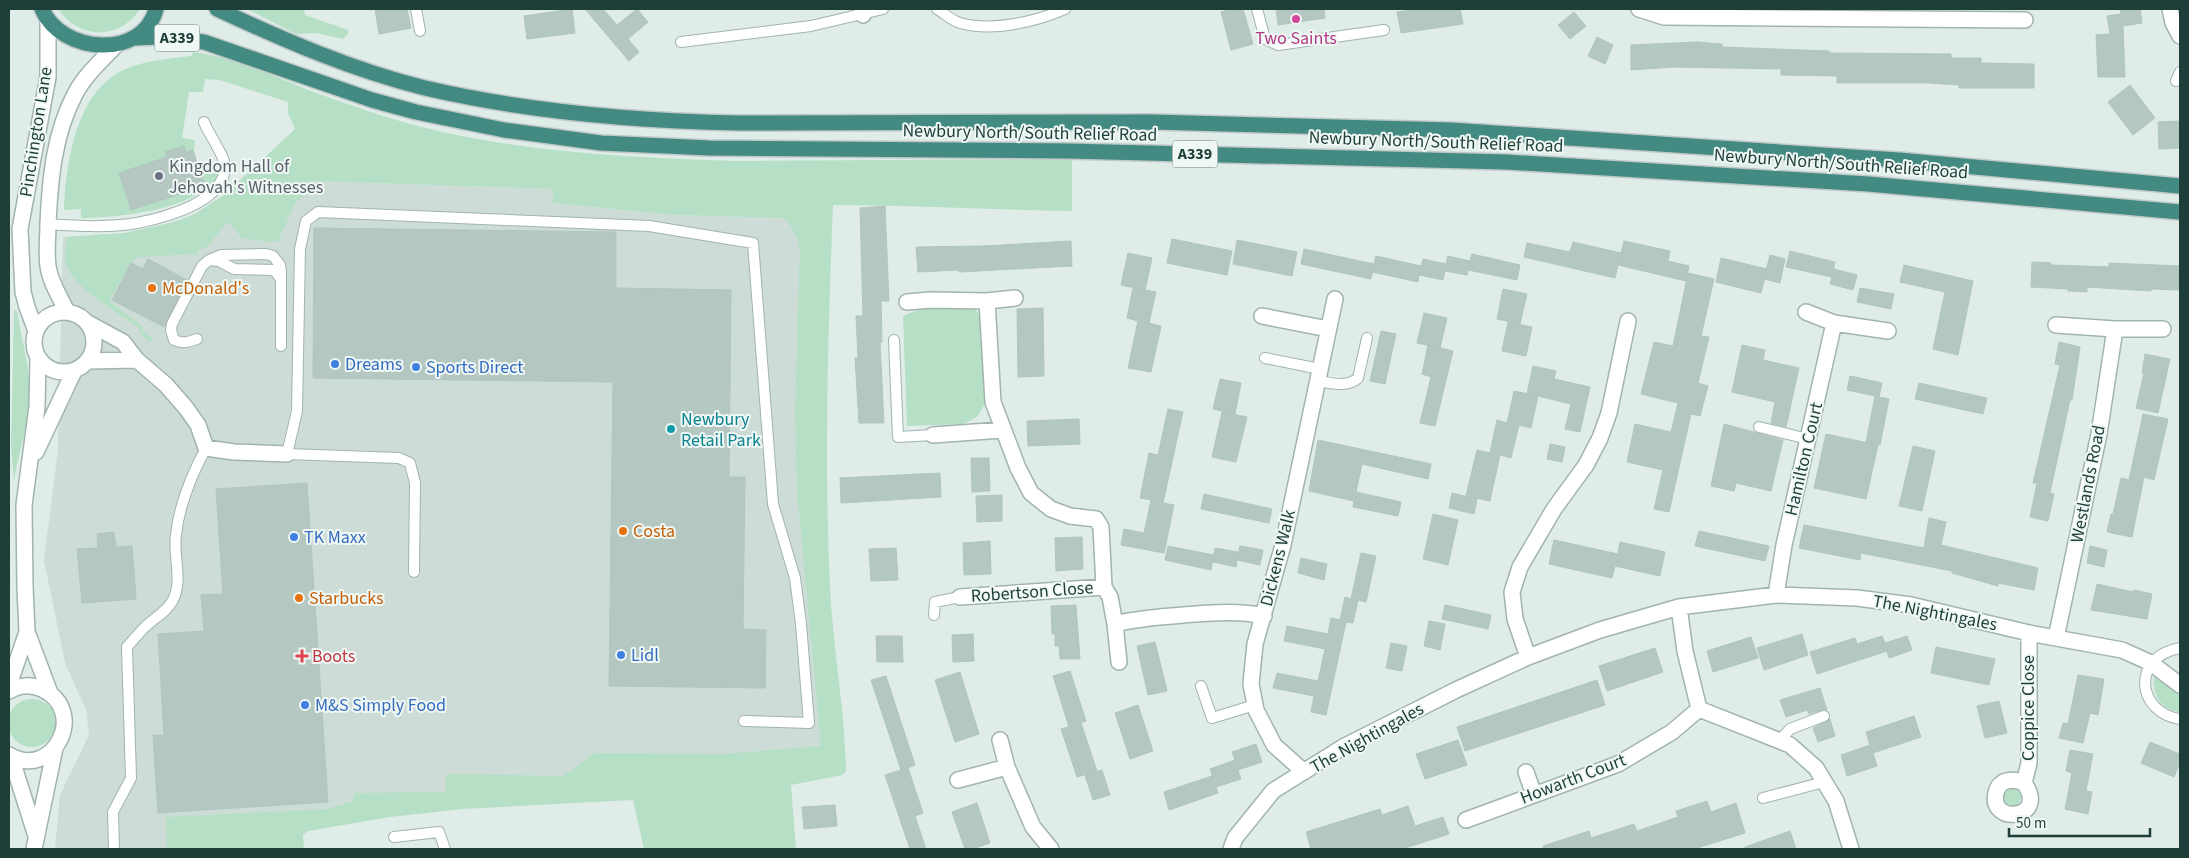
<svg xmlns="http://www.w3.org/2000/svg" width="2189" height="858" font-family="'Source Sans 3',sans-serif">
	<rect width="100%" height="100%" fill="#dfece8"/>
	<!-- built -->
	<path fill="#cddcd7" d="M244 176 309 181 554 189V203L674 215 817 219V317L837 765 302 822 290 849H55L60 795 89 735 86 710 65 663 44 560 58 450 63 237 125 233 174 222 195 214 227 193Z"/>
	<!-- green -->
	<path fill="#b5e0c6" d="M58 9H140C120 41 78 39 58 9Z
		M247 9H304L305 15 348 30V34L343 39 316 33 296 34Z
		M193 52C234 57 273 76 311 91 349 105 395 121 434 130 532 153 636 158 736 161L1072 159V211C992 210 913 205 833 205 828 332 824 459 830 587 833 649 845 710 846 772L842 775 791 785 796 849H644L633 800 462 809 390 817 308 831 303 835 304 849H167L166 817 327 809 354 801V793L446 792V774L561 776C575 772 583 759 595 753L723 754 821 746 797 490 795 412 800 249C797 236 793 227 784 218L674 215 553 203V189L309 181 308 190 295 204 278 241 271 242 242 238 229 222C217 229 212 249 198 250V254L138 257 131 262 109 301 141 325 142 330 153 339 150 342 139 333 140 329C119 312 72 288 66 264 64 255 66 245 67 237L125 233 174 222 195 214 227 193 295 129 288 113V102L220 80 205 79 203 92H189L182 138 195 140 194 150 186 152H165L167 157 119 174 131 210 205 186 201 175 219 170 220 172C202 210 117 218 81 218V209L64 210C66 163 76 88 128 68 148 60 170 59 191 56Z
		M930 305 972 307 979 314 985 403 977 417 963 424 907 426 903 316Z
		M14 310 17 311C22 342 32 373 29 404 27 430 18 455 14 481L11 447Z
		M2154 677 2180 695V712C2162 710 2152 696 2154 677Z
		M8 723a24 24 0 1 1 48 0a24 24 0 1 1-48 0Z
		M2001 797a10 10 0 1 1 20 0a10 10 0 1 1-20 0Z"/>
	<!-- building -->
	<path fill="#b4c7c1" stroke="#b1c6c0" d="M375 9H407L411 28 379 34Z
		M572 9 575 33 527 39 524 16Z
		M585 9H603L617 25 637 9 648 22 628 39 639 52 629 61Z
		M1232 9H1243L1253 44 1231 50 1221 12Z
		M1276 9H1324L1325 18 1278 25Z
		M1421 9H1460L1463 24 1401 33 1397 12Z
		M2120 9H2140L2142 23 2123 26 2125 77H2098L2096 35 2110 34 2107 16 2121 14Z
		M1574 12 1586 26 1570 39 1558 25Z
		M1597 37 1613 45 1605 64 1588 56Z
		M1697 42 1722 44V47L1829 51V53L1951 54V58H1981V63L2034 64V88H1959V85L1929 83H1837V76L1781 75V69L1673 67 1631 70V45Z
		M2130 85 2155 118 2133 135 2108 102Z
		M2180 121V148L2159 149 2158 122Z
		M184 146 186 152 193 150 205 186 131 210 119 173 167 157 165 152Z
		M885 206 889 301H881L882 342H880L884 423H859L855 358H858L856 316H863L860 208Z
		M314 228 616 232V288L731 290 729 477H745L743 629 766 630 765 688 609 686 613 382 313 378Z
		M1172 239 1232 251 1227 275 1167 263Z
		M1237 240 1297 252 1292 276 1233 264Z
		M1071 241 1072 266 959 272V270L918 272 916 247 984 246Z
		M1624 241 1670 251 1668 261 1689 266 1686 281 1618 265 1620 256 1615 278 1524 257 1527 243 1570 252 1573 242 1621 253Z
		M1304 249 1374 264 1371 279 1301 264Z
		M1790 251 1835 262 1832 277 1786 267Z
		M1128 253 1152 258 1145 290 1121 285Z
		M1472 254 1520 265 1517 280 1468 270 1467 275 1445 271 1443 280 1419 275 1418 282 1372 272 1376 256 1421 266 1420 270 1423 259 1446 264 1448 256 1470 261Z
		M1770 255 1785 259 1780 283 1764 279Z
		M1721 258 1767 269 1761 293 1716 282Z
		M148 259 187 280 164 327 112 300 131 263 143 269Z
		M2032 262 2051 263 2050 265 2109 267V263L2180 266V290L2151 289V291L2087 287V292L2068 291V289L2031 287Z
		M1904 265 1973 281 1958 355 1933 349 1945 292 1900 282Z
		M1834 269 1857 275 1853 290 1830 284Z
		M1688 273 1714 279 1701 336 1709 337 1698 383 1708 386 1700 416 1691 414 1669 512 1654 509 1663 470 1627 462 1635 424 1671 432 1678 403 1641 394 1654 342 1673 346Z
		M1133 288 1156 292 1149 323 1143 322 1161 326 1151 372 1128 368 1138 321 1127 318Z
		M1860 288 1894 294 1891 309 1857 302Z
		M1503 289 1527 294 1520 324 1497 319Z
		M1043 308 1044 376 1018 377 1017 309Z
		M1424 313 1447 318 1440 348 1417 343Z
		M1508 322 1532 327 1526 356 1502 351Z
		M1381 331 1396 334 1385 384 1370 381Z
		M2059 342 2080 347 2072 400H2070L2050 493 2054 494 2048 521 2030 517 2037 483H2033L2060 365 2055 364Z
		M1428 345 1453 351 1435 426 1420 423 1431 377 1422 374Z
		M1742 345 1765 350 1763 360 1799 368 1786 427 1771 423 1775 402 1732 392Z
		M2145 354 2170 359 2158 413 2136 408 2144 373H2142Z
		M1533 366 1556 371 1554 379 1590 387 1580 432 1565 429 1571 404 1538 396 1531 428 1519 425 1511 458 1500 455 1490 501 1466 496 1477 450 1490 453 1497 420 1507 423 1514 391 1538 396 1527 394Z
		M1850 376 1882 383 1879 397 1889 399 1880 445 1866 442 1875 396 1847 390Z
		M1220 379 1241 383 1235 414 1213 409Z
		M1919 383 1987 398 1983 414 1915 399Z
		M1168 409 1183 412 1163 503 1174 505 1164 553 1121 545 1124 529 1144 533 1151 500 1140 498 1149 453 1158 455Z
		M1222 412 1247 417 1236 462 1212 457Z
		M2143 414 2168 419 2154 480 2144 477 2132 537 2107 532 2111 514H2113L2121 478 2129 480Z
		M1079 419 1080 444 1028 446 1027 421Z
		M1724 424 1783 440 1771 491 1736 483 1734 491 1711 486Z
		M1826 434 1878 445 1866 499 1814 488Z
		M1318 440 1431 464 1428 479 1362 464 1356 492 1401 502 1398 516 1353 507 1354 501 1309 491Z
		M1550 444 1565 447 1562 462 1547 459Z
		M1913 446 1935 451 1922 511 1899 506Z
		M971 458H989L990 491 972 492Z
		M940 473 941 497 841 503 840 478Z
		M307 483 328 802 158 813 153 735H164L158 634 204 631 201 595 223 594 216 489Z
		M1452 493 1477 499 1474 514 1449 508Z
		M1204 494 1272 509 1269 523 1201 509Z
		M1002 495V521L977 522 976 496Z
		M1433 514 1458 520 1448 565 1423 559Z
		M1929 518 1946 522 1941 545 2038 568 2034 590 1998 583V586L1952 573V571L1861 553 1860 560 1799 548 1804 525 1924 548Z
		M1699 531 1769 546 1765 561 1695 546Z
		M114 532 116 547 132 546 136 599 82 603 77 549 98 548 97 534Z
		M1082 537 1083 569 1056 571 1055 538Z
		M1554 540 1618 554 1620 542 1665 552 1660 576 1615 566 1612 578 1549 564Z
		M990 541 991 574 964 575 963 543Z
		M1168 546 1214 555 1215 548 1238 552 1237 559 1240 546 1263 550 1260 565 1237 560 1236 567 1213 562V557L1211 570 1165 560Z
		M2090 546 2107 550 2104 567 2087 563Z
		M896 548 898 580 871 581 869 549Z
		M1361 553 1376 556 1366 602 1358 600 1353 623 1346 622 1326 715 1311 712 1314 696 1273 688 1277 673 1318 681 1325 649 1284 641 1287 626 1328 634 1331 618 1340 620 1345 597 1351 599Z
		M1301 558 1327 564 1324 580 1298 573Z
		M2097 584 2133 592 2134 590 2152 594 2147 619 2091 610Z
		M1076 605 1080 659H1060L1059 646H1055V634H1052L1051 606Z
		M1445 605 1491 615 1488 629 1442 619Z
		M1429 621 1445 624 1440 650 1424 646Z
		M973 634 974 661 953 662 952 635Z
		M1802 634 1808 655 1764 670 1757 648Z
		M876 636H902L903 662H877Z
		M1882 636 1885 643 1907 636 1912 650 1889 658 1887 651 1817 674 1810 652 1855 638 1857 644Z
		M1751 637 1758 658 1713 672 1707 651Z
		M1155 642 1167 691 1148 695 1137 646Z
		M1391 643 1407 646 1402 671 1386 668Z
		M1936 647 1995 659 1989 685 1931 673Z
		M1655 648 1663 672 1607 691 1599 666Z
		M1070 671 1086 721 1078 724 1081 723 1097 771 1077 777 1061 729 1069 727 1053 676Z
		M960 672 979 734 955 742 935 680Z
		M2078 675 2104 679 2098 715 2090 713 2083 743 2059 738 2063 723 2068 724Z
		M886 676 915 765 908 768 923 813 915 816 926 849H910L885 775 901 770 871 680Z
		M1597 680 1605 705 1465 751 1457 727Z
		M1820 688 1827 710H1822L1809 714 1807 710 1786 717 1780 700Z
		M1999 701 2007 733 1985 738 1977 706Z
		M1138 705 1153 751 1130 759 1115 713Z
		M1914 716 1921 737 1873 753 1877 766 1847 776 1841 755 1870 745 1866 732Z
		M1830 719 1835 736 1818 742 1813 728Z
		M1458 740 1467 765 1425 779 1416 754Z
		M2150 742 2180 754V762L2174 777 2141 763Z
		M1256 744 1262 762 1238 770 1241 779 1216 787 1218 793 1169 810 1164 792 1212 776 1213 778 1210 769 1235 760 1232 752Z
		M2070 750 2093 754 2086 791 2092 792 2088 814 2065 809 2072 773 2066 771Z
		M1102 770 1110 795 1093 800 1085 775Z
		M1707 801 1711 812 1736 803 1745 833 1694 849H1544L1543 846 1589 831 1591 838 1634 824 1637 831 1678 817 1676 811Z
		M977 803 990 843 972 849H965L952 812Z
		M835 805 837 826 804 829 802 807Z
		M1408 806 1415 826 1443 817 1449 834 1402 849H1311L1306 832 1380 809 1382 815Z
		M1790 831 1796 849H1745V847Z"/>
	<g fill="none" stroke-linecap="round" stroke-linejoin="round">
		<defs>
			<path id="service" d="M416 9 420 31
				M937 9C944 13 952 21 960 23 992 32 1035 22 1065 9
				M1257 9 1265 39 1278 45 1384 30
				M681 42 811 26 883 9
				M2176 81 2180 72
				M48 224C77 226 108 228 137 223 166 217 224 202 225 167 226 158 208 133 204 122
				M209 260 219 261 234 269 274 270 281 279
				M197 339C189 342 183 344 174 340L171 330 172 324 202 266 209 260 221 255 266 254 273 256 280 265 281 272V346
				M894 340 898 437 933 435
				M1265 358 1320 369
				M1318 381C1331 383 1347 388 1358 378L1367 338
				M1759 427 1808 439
				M414 572 415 483 410 463 399 458 287 454 297 411 300 249 306 221 318 212 649 226 753 243 773 504 795 578 801 624 809 723 744 721
				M934 615 935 602 960 597
				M2180 648C2130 657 2137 713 2180 719
				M1201 686 1212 718 1255 705
				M1779 741 1790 729 1824 716
				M1763 798 1824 782
				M394 837 439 832 445 849
				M114 849 113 812 131 778 127 647C133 640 139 633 145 627 154 618 167 612 173 600 183 580 173 556 176 535 179 506 192 474 206 448"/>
			<path id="minor" d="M862 9 863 15
				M1639 9 1664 17 2025 20
				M2170 9 2173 23 2180 36
				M987 301 1015 298
				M907 302 930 300 987 301 993 402 1018 468 1031 493 1051 509 1070 516 1096 519 1101 527 1104 587 1110 597 1115 624C1137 618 1160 617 1183 615 1210 613 1237 610 1264 616
				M1806 312 1834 323 1888 331
				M1262 316 1328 329
				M88 323 123 342 137 360 166 385 186 408 198 425 206 448 234 452 287 454
				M2056 325 2115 329H2163
				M88 361 137 360
				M933 435 1002 430
				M1776 595 1784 545 1834 323
				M960 597 1104 587
				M1679 607 1685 651 1699 709 1790 745 1816 768 1836 801 1851 849
				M1115 624 1119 662
				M2056 638 2099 434 2115 329
				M1528 657 1515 619 1512 592 1520 567 1554 509 1586 465 1600 438 1609 413 1628 321
				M1000 740 1007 767 1033 827 1051 849
				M1304 772 1274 745 1256 710 1251 684 1255 644 1283 545 1335 299
				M1526 772 1534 795
				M958 780 1007 767
				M2024 783C2013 778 1999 779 1996 793 1988 826 2050 819 2024 783L2029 763V633
				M1466 820 1618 764 1672 732 1699 709
				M1231 849 1235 838 1273 791 1343 747 1456 690 1528 657 1600 630 1679 607 1776 595 1857 598 1911 605 2029 633 2122 650 2151 663 2180 685"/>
			<path id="tertiary" d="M34 342a30 30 0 1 1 60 0a30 30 0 1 1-60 0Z
				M67 312C60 297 50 282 48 266 46 252 48 238 48 224 50 179 54 134 75 94 85 75 102 60 117 44
				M36 331 27 307 23 292 20 229 48 77V20
				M38 358 37 407 24 505 25 587 27 632 50 693
				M36 452 74 371
				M9 685 27 632
				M9 691C19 685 31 684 42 689 89 711 53 781 9 755
				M11 757 36 836
				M34 849 55 748"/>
			<path id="trunk" d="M42 9C61 54 143 60 156 9
				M217 9C284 40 352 70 425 88 528 112 635 121 740 123L1153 122 1451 130 1899 160 2180 186
				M133 38 159 37 204 42 372 100 416 112 504 130 601 143 709 148 1068 151 1506 162 1868 184 2180 212"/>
		</defs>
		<!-- service casing -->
		<use href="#service" stroke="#a1b4b0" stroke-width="12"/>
		<!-- minor casing -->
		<use href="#minor" stroke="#a1b4b0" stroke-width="18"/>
		<!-- tertiary casing -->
		<use href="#tertiary" stroke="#a1b4b0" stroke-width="18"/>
		<!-- trunk casing -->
		<use href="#trunk" stroke="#c0c9c8" stroke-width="18"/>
		<!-- service -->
		<use href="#service" stroke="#fff" stroke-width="10"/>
		<!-- minor -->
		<use href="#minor" stroke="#fff" stroke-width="15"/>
		<!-- tertiary -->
		<use href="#tertiary" stroke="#fff" stroke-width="15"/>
		<!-- trunk -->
		<use href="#trunk" stroke="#438a82" stroke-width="15"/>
	</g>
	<!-- markers -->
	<circle fill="#d1479c" stroke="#f0f8f5" stroke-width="2" cx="1296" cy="19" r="5"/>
	<circle fill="#6b7280" stroke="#f0f8f5" stroke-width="2" cx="159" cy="176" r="5"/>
	<g fill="#e8710a" stroke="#f0f8f5" stroke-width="2">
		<circle cx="152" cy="288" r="5"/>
		<circle cx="623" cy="531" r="5"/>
		<circle cx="299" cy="598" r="5"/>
	</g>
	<g fill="#3f7fe0" stroke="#f0f8f5" stroke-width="2">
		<circle cx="335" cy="364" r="5"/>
		<circle cx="416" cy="367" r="5"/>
		<circle cx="294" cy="537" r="5"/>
		<circle cx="621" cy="655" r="5"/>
		<circle cx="305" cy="705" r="5"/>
	</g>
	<circle fill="#0f9aa8" stroke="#f0f8f5" stroke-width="2" cx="671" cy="429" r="5"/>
	<path fill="#e0444e" stroke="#f0f8f5" stroke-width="2" d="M299.5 648.5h5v5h5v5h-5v5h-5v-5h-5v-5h5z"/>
	<g text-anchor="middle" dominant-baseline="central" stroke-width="4" stroke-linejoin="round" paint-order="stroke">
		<!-- shield labels -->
		<g fill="#f0f8f5" stroke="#5d7671" stroke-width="1">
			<rect x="154.5" y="24.5" width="45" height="27" rx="4"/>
			<rect x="1172.5" y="140.5" width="45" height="27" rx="4"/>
		</g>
		<g font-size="16" font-weight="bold" fill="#1e3e39">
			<text x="177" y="38">A339</text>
			<text x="1195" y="154">A339</text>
		</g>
		<!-- hotel labels -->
		<g font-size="18" fill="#b23c85" stroke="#f0f8f5">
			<text x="1296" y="38">Two Saints</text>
		</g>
		<!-- street labels -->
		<g font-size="18" fill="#1e3e39" stroke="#f0f8f5">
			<text transform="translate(36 132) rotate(-81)">Pinchington Lane</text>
			<text transform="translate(1030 133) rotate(1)">Newbury North/South Relief Road</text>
			<text transform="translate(1436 142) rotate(2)">Newbury North/South Relief Road</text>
			<text transform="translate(1841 164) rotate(4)">Newbury North/South Relief Road</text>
			<text transform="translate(1804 459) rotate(-77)">Hamilton Court</text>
			<text transform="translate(2088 484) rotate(-79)">Westlands Road</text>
			<text transform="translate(1278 558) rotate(-76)">Dickens Walk</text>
			<text transform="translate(1032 592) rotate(-4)">Robertson Close</text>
			<text transform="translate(1935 613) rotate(11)">The Nightingales</text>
			<text transform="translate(2028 708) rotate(-90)">Coppice Close</text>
			<text transform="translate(1367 738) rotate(-29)">The Nightingales</text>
			<text transform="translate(1573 779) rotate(-21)">Howarth Court</text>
		</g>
		<!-- worship labels -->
		<g font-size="18" fill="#5b616d" stroke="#f0f8f5" text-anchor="start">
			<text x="169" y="166">Kingdom Hall of<tspan x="169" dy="21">Jehovah's Witnesses</tspan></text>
		</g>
		<!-- food labels -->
		<g font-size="18" fill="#c56008" stroke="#f0f8f5" text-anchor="start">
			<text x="162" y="288">McDonald's</text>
			<text x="633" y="531">Costa</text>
			<text x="309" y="598">Starbucks</text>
		</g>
		<!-- shop labels -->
		<g font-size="18" fill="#366cbe" stroke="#f0f8f5" text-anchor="start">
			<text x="345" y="364">Dreams</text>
			<text x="426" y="367">Sports Direct</text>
			<text x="304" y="537">TK Maxx</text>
			<text x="631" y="655">Lidl</text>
			<text x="315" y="705">M&amp;S Simply Food</text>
		</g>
		<!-- culture labels -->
		<g font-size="18" fill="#0d838f" stroke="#f0f8f5" text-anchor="start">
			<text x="681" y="419">Newbury<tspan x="681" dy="21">Retail Park</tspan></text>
		</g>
		<!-- health labels -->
		<g font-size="18" fill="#be3a42" stroke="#f0f8f5" text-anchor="start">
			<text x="312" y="656">Boots</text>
		</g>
	</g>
	<!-- border -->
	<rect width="2189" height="858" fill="none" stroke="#1e3e39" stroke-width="20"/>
	<!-- scale -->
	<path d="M2009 828v8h141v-8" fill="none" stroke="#1e3e39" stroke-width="2.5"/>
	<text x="2016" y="828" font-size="15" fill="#1e3e39" stroke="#f0f8f5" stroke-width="4" paint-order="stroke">50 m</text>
</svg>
